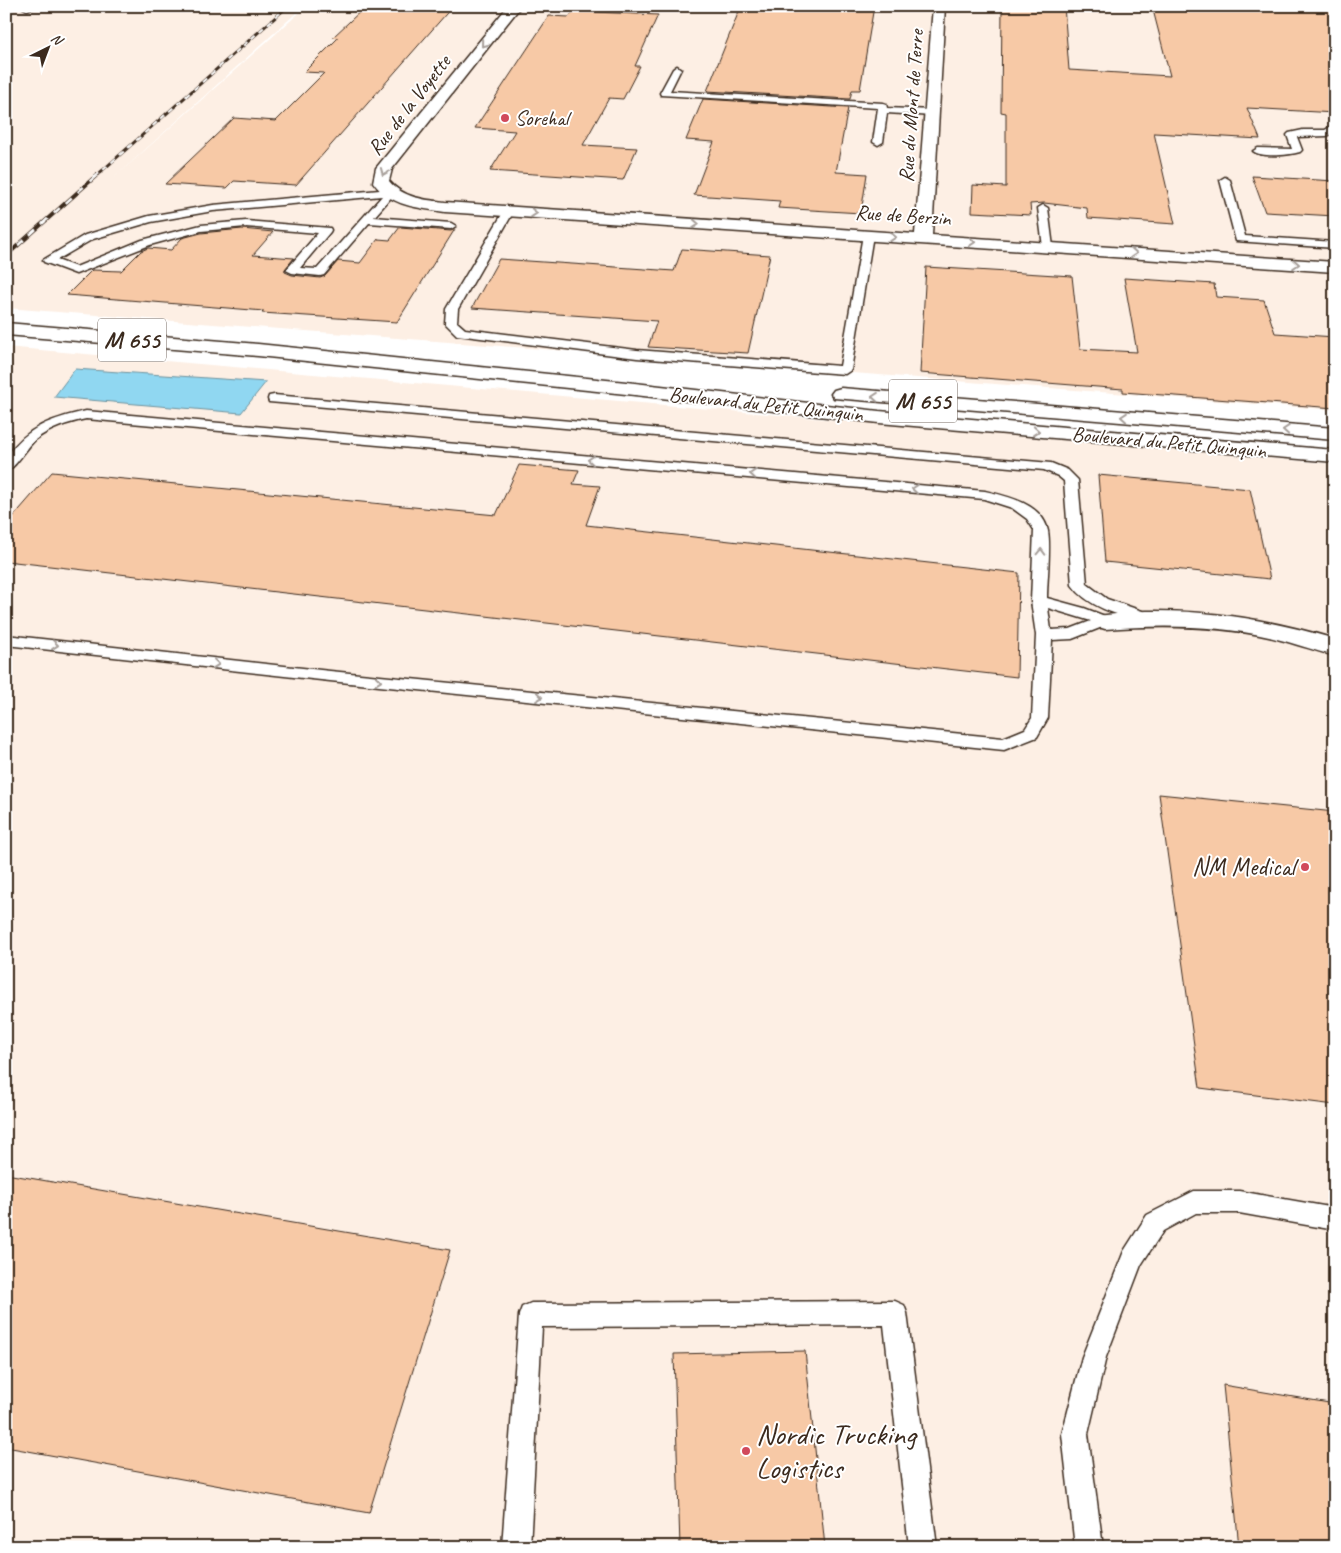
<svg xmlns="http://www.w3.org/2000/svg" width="1341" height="1553" font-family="Caveat,sans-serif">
	<rect width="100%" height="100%" fill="#fff"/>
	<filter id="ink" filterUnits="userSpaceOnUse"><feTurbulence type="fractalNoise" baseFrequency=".02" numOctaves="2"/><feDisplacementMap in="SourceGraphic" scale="10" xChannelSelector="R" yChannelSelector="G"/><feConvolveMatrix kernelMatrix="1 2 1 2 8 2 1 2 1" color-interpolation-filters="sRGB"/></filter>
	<g filter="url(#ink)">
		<!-- built -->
		<path fill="#fdefe4" d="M6 6H304L107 184 307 6H1335V410L6 308Z
			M6 347 1335 464V1547H6Z"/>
		<!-- water -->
		<path fill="#90d7f1" stroke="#6e929d" d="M75 369 266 382 241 413 54 397Z"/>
		<!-- building -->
		<path fill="#f7c9a6" stroke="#3b2a1e" d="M366 6H453L296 185 234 181 227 188 165 184 234 118 276 121 324 73 304 72 338 38 333 37Z
			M741 6H874L860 90H852L850 99 707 91Z
			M1002 6H1064L1069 70 1170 76 1152 6 1263 11 1261 6 1335 10V113L1247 108 1260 139 1154 133 1175 224 1088 218 1087 208 1044 203 1030 204 1031 215 972 212 973 185 1006 187V113L1001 112Z
			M574 11 658 15 635 66H640L623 99 609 98 583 145 637 148 623 180 490 171 515 131 475 128 549 16 569 17Z
			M703 99 848 108 836 172 867 174 861 213 778 208 780 201 694 195 714 142 686 140Z
			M1252 176 1335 181V216L1265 212Z
			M400 227 451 231 455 229 397 322 262 313 264 311 67 295 92 270 121 271 141 251 148 248 171 250 182 238 201 233 242 229 273 232 253 255 294 258 285 269V272L292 275 320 278 325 276 338 261 360 263 378 239 390 240Z
			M682 249 770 255 748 353 648 347 657 321 472 308 499 259 674 271Z
			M926 267 1072 276 1080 349 1137 352 1124 278 1214 284 1216 297 1264 300 1275 333 1335 337V408L1123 392V389L920 373Z
			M519 465 579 470 573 484 600 486 586 525 1019 573 1017 677 6 561V525L52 472 496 515Z
			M1098 475 1250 489 1270 579 1105 562Z
			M1159 794 1335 812V1105L1200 1088Z
			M6 1174 450 1250 369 1513 6 1447Z
			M805 1351 825 1547H680L674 1354Z
			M1223 1385 1335 1404V1547H1239Z"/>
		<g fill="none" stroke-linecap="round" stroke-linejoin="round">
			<defs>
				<path id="service" d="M25 6H38L27 10 23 8Z
					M677 66 681 69 670 91 883 103 886 104 887 108 932 110 937 113 932 116 887 113 883 142 878 145 873 142 878 108 661 95 660 93 673 69Z
					M1335 124V132L1327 136 1297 137 1302 150 1300 152C1290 155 1261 158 1253 151L1258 148 1292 149 1287 135 1289 133 1303 130H1325Z
					M1225 177 1230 180 1245 236 1335 242V248L1236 241 1220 180Z
					M391 189 396 192 374 217 451 223 456 226 451 229 369 223 324 275 320 276 292 273 286 270 318 233 246 227 201 231 150 245 76 274 44 262 43 260 85 235 149 216 213 205ZM382 196 317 269 300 268 330 232 331 230 330 228 246 221 201 225 142 240 76 267 57 260 93 239 151 222 213 211Z
					M1043 205 1048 208 1053 247 1048 250 1043 247 1038 208Z
					M509 208 514 211 458 309 457 322 465 329 637 350 840 366 863 235 864 233H872L873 235 851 370 845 374 637 358 457 335 445 323 446 309 504 211Z
					M274 395 1051 463 1068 470 1078 480 1087 584 1107 599 1154 615 1157 618 1154 621 1149 623C1123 616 1089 609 1072 585L1064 481 1058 476 1044 470 269 402 268 399 269 396Z
					M86 411 985 491C1007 496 1043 504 1048 531 1051 547 1047 580 1047 598L1084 608 1110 618 1113 621 1110 624 1072 639 1052 640 1048 718 1037 737 1004 750 330 681 6 645V635L330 671 1003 738 1025 729 1032 718 1036 635 1031 601 1034 530 1027 519 1012 508 984 499 86 419C68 423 50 428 35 440 27 447 15 469 6 471V457C28 426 51 419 86 411ZM1048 608 1091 621 1070 629 1051 630Z
					M1194 1191H1239L1335 1208V1230L1239 1213H1196L1163 1231 1141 1265 1106 1357 1088 1434 1103 1547H1075L1062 1434 1082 1357 1124 1251 1147 1215Z
					M895 1301 904 1305 907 1313 937 1547H909L884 1325 542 1327 530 1547H502L519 1315 522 1307 531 1303Z"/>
				<path id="minor" d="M508 6H521L392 169 389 181C403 198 425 200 445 202L915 234 933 6H945L932 235 1335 262V272L445 212C419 208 389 206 373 182L376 168Z
					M1146 611C1213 610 1271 620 1335 639V656C1313 650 1291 642 1269 637 1215 625 1160 625 1105 629L1096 626 1093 621 1096 616Z"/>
				<path id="primary" d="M6 323 258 344 626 382 879 411 1335 450V462L879 423 626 394 258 356 6 335Z
					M841 388 1335 428V440L834 398 831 394 834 390Z"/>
			</defs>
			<!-- service casing -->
			<use href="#service" stroke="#3b2a1e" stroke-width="3"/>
			<!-- minor casing -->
			<use href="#minor" stroke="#3b2a1e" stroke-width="3"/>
			<!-- primary casing -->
			<use href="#primary" stroke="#3b2a1e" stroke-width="3"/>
			<!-- service -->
			<use href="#service" fill="#fff" fill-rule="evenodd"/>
			<!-- minor -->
			<use href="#minor" fill="#fff" fill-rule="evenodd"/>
			<!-- primary -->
			<use href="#primary" fill="#fff" fill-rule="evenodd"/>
			<defs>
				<path id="rail-far1" d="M95 177 288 6"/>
				<path id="rail" d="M6 256 97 175"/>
			</defs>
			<!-- rail-far1 casing -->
			<use href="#rail-far1" stroke="#3b2a1e" stroke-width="3"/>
			<!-- rail casing -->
			<use href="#rail" stroke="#3b2a1e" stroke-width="4"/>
			<!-- rail-far1 -->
			<use href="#rail-far1" stroke="#fff" stroke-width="2" stroke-dasharray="5.5" stroke-linecap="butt"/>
			<!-- rail -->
			<use href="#rail" stroke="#fff" stroke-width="2.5" stroke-dasharray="8" stroke-linecap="butt"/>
		</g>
		<!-- one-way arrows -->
		<defs><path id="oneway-chevron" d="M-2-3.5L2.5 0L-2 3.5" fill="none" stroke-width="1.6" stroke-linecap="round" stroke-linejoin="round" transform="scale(1.25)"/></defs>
		<g stroke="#a79f9a">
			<use href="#oneway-chevron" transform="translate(484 44) rotate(129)"/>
			<use href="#oneway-chevron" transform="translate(384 172) rotate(112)"/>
			<use href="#oneway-chevron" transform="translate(534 213) rotate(4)"/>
			<use href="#oneway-chevron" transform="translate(696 224) rotate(4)"/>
			<use href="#oneway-chevron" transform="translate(893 237) rotate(4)"/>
			<use href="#oneway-chevron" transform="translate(972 242) rotate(4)"/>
			<use href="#oneway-chevron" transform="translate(1134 253) rotate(4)"/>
			<use href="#oneway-chevron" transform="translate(1296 264) rotate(4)"/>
			<use href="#oneway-chevron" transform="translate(875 397) rotate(-175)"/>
			<use href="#oneway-chevron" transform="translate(1124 417) rotate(-175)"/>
			<use href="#oneway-chevron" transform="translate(1286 430) rotate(-175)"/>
			<use href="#oneway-chevron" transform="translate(1036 431) rotate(5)"/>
			<use href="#oneway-chevron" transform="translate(591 460) rotate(-175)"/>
			<use href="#oneway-chevron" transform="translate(753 474) rotate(-175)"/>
			<use href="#oneway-chevron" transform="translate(915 489) rotate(-175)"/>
			<use href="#oneway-chevron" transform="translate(1041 552) rotate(-88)"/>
			<use href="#oneway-chevron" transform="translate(55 645) rotate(6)"/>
			<use href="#oneway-chevron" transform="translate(216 664) rotate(6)"/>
			<use href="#oneway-chevron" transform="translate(378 681) rotate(6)"/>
			<use href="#oneway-chevron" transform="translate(539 697) rotate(6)"/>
		</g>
	</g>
	<!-- markers -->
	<g fill="#d1495b" stroke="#fff" stroke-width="2">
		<circle cx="505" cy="118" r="5"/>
		<circle cx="1305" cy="867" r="5"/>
		<circle cx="746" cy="1451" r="5"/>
	</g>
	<g text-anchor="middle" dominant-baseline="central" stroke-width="4" stroke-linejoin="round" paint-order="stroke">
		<!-- far-street labels -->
		<g font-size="21" fill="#3b2a1e" stroke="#fff">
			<text transform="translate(409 105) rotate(-52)">Rue de la Voyette</text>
			<text transform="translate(911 106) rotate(-86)">Rue du Mont de Terre</text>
			<text transform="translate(903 215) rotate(4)">Rue de Berzin</text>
			<text transform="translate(766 404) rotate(6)">Boulevard du Petit Quinquin</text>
			<text transform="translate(1169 442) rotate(5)">Boulevard du Petit Quinquin</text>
		</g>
		<!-- far-poi labels -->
		<g font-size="21" fill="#3b2a1e" stroke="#fff" text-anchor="start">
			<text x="515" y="118">Sorehal</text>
		</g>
		<!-- shield labels -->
		<g fill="#fff" stroke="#766a62" stroke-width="1">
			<rect x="98" y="318.5" width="68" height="43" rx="4"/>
			<rect x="889" y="379.5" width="68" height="43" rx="4"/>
		</g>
		<g font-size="24" font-weight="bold" fill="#3b2a1e">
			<text x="132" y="340">M 655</text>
			<text x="923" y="401">M 655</text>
		</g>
		<!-- poi labels -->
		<g font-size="25" fill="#3b2a1e" stroke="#fff" text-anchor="end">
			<text x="1295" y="867">NM Medical</text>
		</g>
		<!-- near-poi labels -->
		<g font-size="30" fill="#3b2a1e" stroke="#fff" text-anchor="start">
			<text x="756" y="1434">Nordic Trucking<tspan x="756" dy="34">Logistics</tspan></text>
		</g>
	</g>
	<!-- margin -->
	<rect width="1341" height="1553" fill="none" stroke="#fff" stroke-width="25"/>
	<rect x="12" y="12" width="1316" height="1528" fill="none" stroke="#3b2a1e" stroke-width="2" filter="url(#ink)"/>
	<!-- north arrow -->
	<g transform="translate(48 48) rotate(42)" stroke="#ffffff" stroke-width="4" paint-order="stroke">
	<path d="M0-4L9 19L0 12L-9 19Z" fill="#3b2a1e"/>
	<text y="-8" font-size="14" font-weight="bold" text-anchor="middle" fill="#3b2a1e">N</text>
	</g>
</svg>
